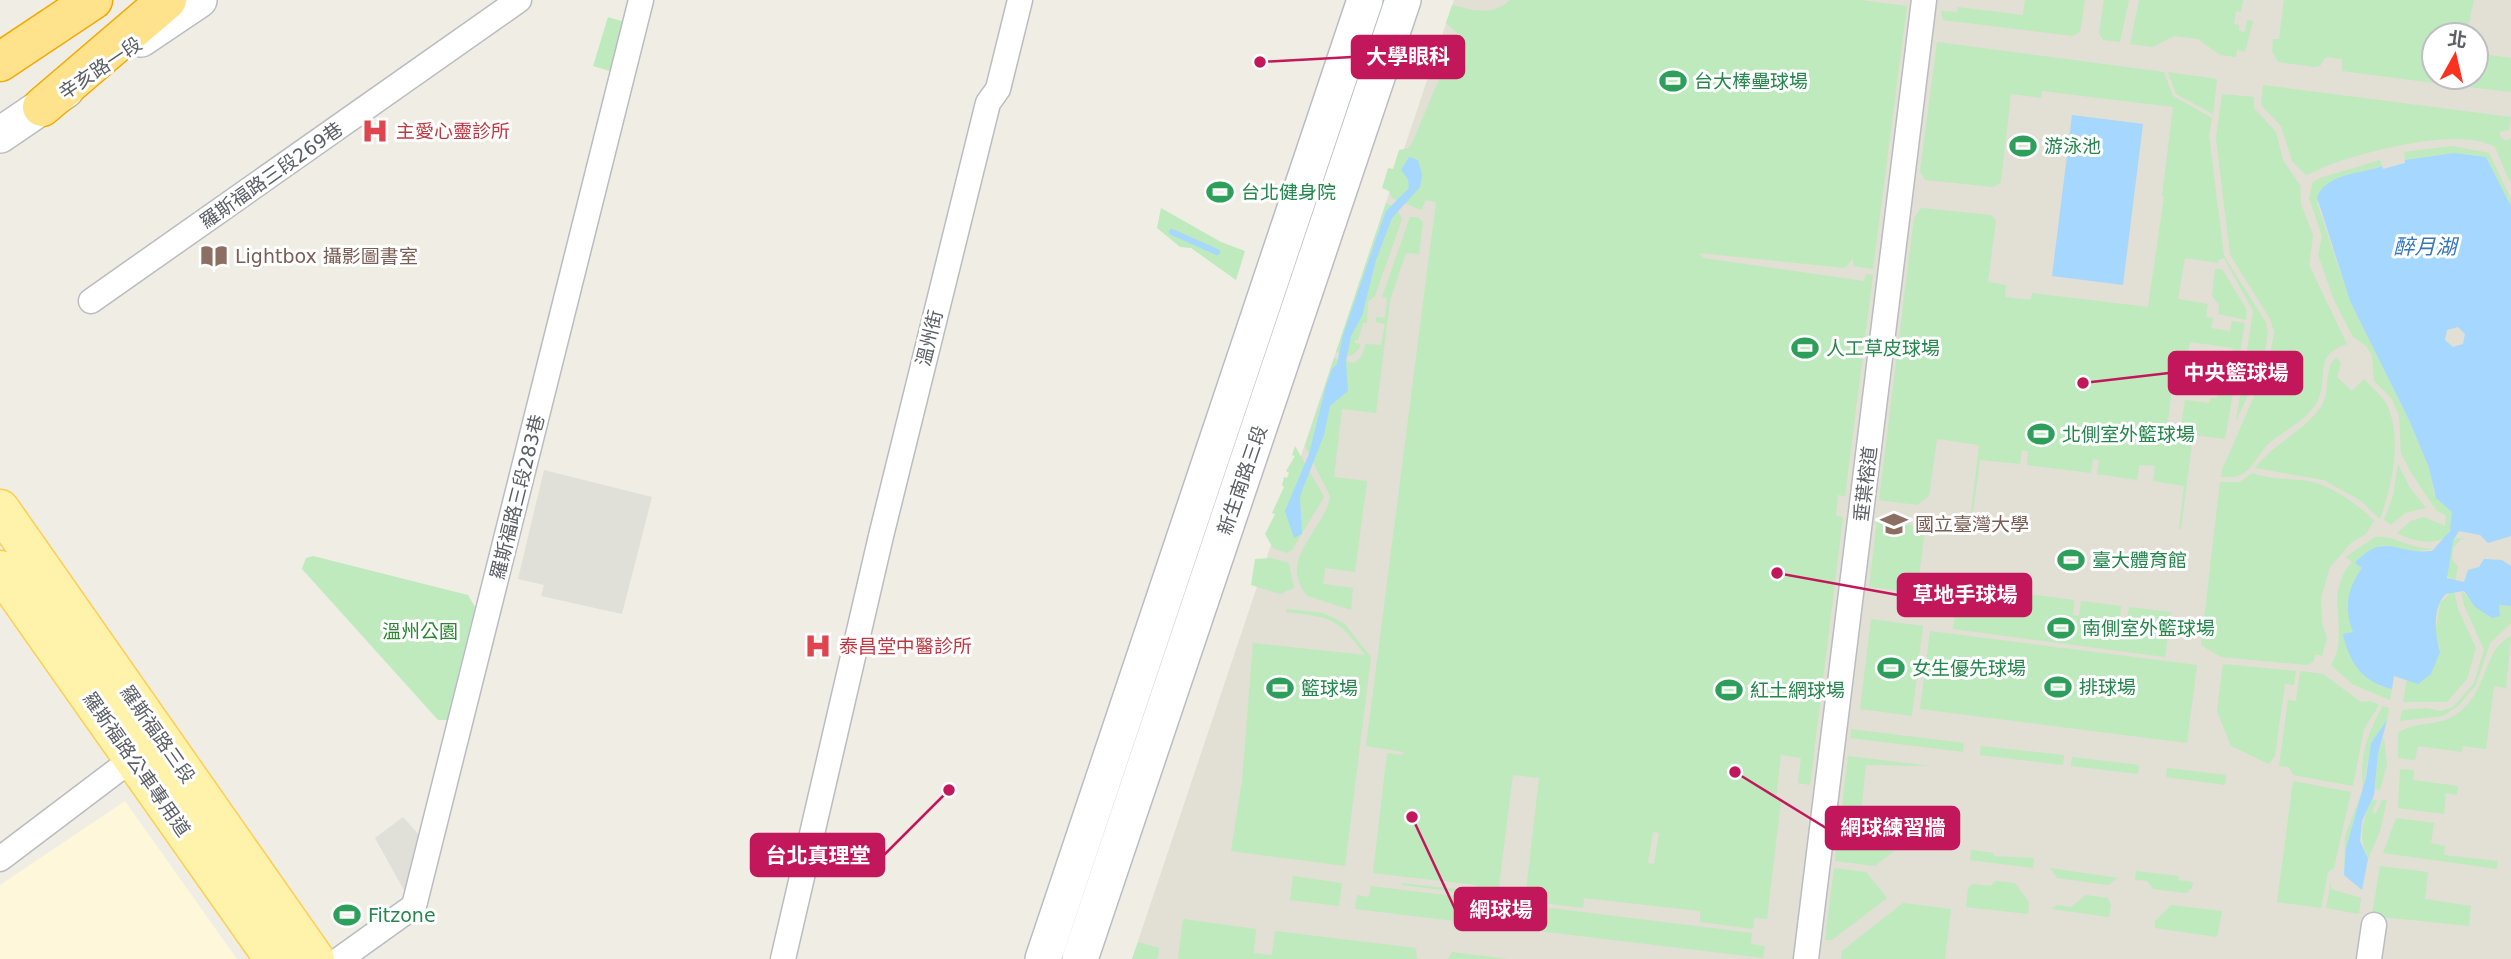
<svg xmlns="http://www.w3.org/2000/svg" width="2511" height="959" font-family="'DejaVu Sans','Noto Sans TC',sans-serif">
	<rect width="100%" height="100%" fill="#f0ede4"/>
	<!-- commercial -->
	<path fill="#fff7da" d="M125 801 237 959H0V885Z"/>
	<!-- industrial -->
	<path fill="#e0dfd8" d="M544 470 652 497 622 614 541 596 544 585 518 579Z
		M403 817 421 837 405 892 375 838Z"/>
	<!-- education -->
	<path fill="#e2dfd4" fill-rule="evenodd" d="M1454 0H2511V959H1132ZM2434 35H2476V77H2434Z"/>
	<!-- green -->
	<path fill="#beeabe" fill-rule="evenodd" d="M1510 0H1860L1907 6 1873 269 1853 266V258L1845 268 1699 253 1703 258 1864 281 1866 274 1873 275 1845 496 1838 495 1836 516 1843 517 1810 785 1798 783 1801 758 1781 755 1776 800 1781 801 1767 919 1754 918 1753 929 1700 922V911L1584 898 1583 908 1402 885V883L1474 891 1476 885 1373 873 1387 753 1403 755 1404 752 1366 746 1436 202 1426 200 1421 210 1392 198 1389 191 1382 188 1388 168 1393 169 1399 150 1409 148 1413 141 1458 34 1446 23 1452 5C1473 10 1492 17 1510 0ZM1513 775 1539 778 1526 891 1499 887ZM1653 832 1659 833 1654 864 1648 863Z
		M2025 0H2085L2080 32 2073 36 1943 20 1941 11 1957 12 1958 7 2023 15Z
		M2104 0H2129L2120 42 2103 40 2099 34Z
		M2139 0H2243L2241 12 2236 11 2234 24 2239 25V31L2245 32 2247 20 2253 21 2245 52 2237 50 2236 57 2220 55 2198 39 2174 36 2153 47 2130 44Z
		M2284 0H2474L2466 35H2434V77H2458L2457 86 2342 71V59L2326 57 2320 66 2314 67 2278 62 2272 51 2273 39H2279Z
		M608 17 625 22 613 72 593 66Z
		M1937 42 2164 72 2173 96 2212 118 2209 136 2224 256 2265 321 2268 332 2264 360 2236 421 2253 311 2224 258 2218 260 2219 263 2185 258 2178 299 2208 304 2206 317 2213 318 2211 328 2230 331 2232 321 2245 323 2225 439 2193 435 2181 529H2179L2184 486 2153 481 2155 466 2139 465 2137 480 2097 474 2099 460 2093 459 2091 473 2027 465 2028 451 2022 450 2020 464 1980 460 1973 513H1971L1979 445 1937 439 1929 496 1917 505 1879 500 1914 218 1921 208 1991 215 1996 220 1988 282 2006 285 2005 297 2031 300 2032 293 2148 307 2164 197 2162 196 2173 107 2042 91 2041 98 2011 94 2001 182 1994 187 1925 180 1920 171ZM2190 342 2233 348 2231 365 2197 359 2195 375 2220 378 2217 398H2211L2209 403 2185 400 2181 425 2176 424 2175 432H2167L2175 357 2187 358Z
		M2476 53 2511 58V92L2468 87 2469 77H2476Z
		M2168 72 2217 79 2213 114 2176 94Z
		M2263 85 2511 117 2509 130 2500 132V137L2506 141 2511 138V185L2495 147C2459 126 2369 151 2331 164 2322 167 2314 173 2306 175L2292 161 2281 126 2261 105Z
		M2222 94 2254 97V108L2276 132 2283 160 2300 185 2301 204 2313 235 2309 265 2347 344C2311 356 2330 378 2317 402 2307 420 2282 432 2267 445 2259 454 2252 469 2242 474 2236 478 2228 477 2221 477L2222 470 2269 362 2274 332 2270 319 2230 255 2216 138Z
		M2452 146 2489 153 2511 199V206L2486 157 2454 153 2405 160 2404 152Z
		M2380 160 2382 166 2346 176 2325 186 2317 203 2350 301 2410 422 2429 468 2434 494 2452 512V526L2445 538C2429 545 2412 541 2397 533L2411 521 2424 517 2445 526 2446 516 2436 510 2410 471 2401 453 2399 416 2392 399 2374 381 2372 355 2366 346 2353 337 2334 300 2318 255 2322 236 2309 198 2313 182 2320 178Z
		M1386 203 1396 207 1402 219 1375 296 1368 302 1367 323H1363L1358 340H1355V343L1360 344 1359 349 1351 356 1336 352Z
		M1161 208 1221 242 1245 251 1236 280 1191 248 1180 247 1157 228Z
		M1410 217H1418L1423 222 1419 254 1406 253 1390 301 1376 413 1342 409 1334 477 1367 481 1355 572 1325 568 1323 584 1353 588 1351 610 1308 596C1275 560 1326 529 1330 496L1305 446 1334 358 1354 363 1361 357 1366 344 1381 345 1385 324 1376 322V317L1385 318 1387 298 1382 297Z
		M2215 269H2222L2247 310 2246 320 2218 314 2219 305 2212 296Z
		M2336 357 2341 363 2337 377 2352 391 2364 379C2371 387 2380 394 2386 403 2403 435 2392 487 2380 519L2361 501 2324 480 2255 468C2273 444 2303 432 2320 408 2332 391 2322 372 2336 357Z
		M1295 446 1324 497 1292 550 1286 553 1273 548 1265 534 1275 514 1272 513 1284 487 1282 485 1284 477 1287 478 1289 473 1286 471 1295 456 1292 455Z
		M2398 464 2410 488 2426 508 2405 513 2391 525 2384 520 2393 496Z
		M2252 473C2271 480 2288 478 2308 481 2330 485 2360 505 2374 521L2366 534 2352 542 2330 567 2321 598 2322 624 2327 638 2322 656 2316 654 2313 662 2307 665 2221 657 2201 645 2220 482H2240Z
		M1877 521 1915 526 1924 536 1917 593 1869 587Z
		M2375 537C2397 535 2414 552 2437 548L2418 551 2381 545C2330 608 2348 619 2379 686L2392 689 2390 700 2352 684 2331 665C2352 631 2321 597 2352 562L2346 557Z
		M2458 538H2468L2461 539 2453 548 2452 559 2458 567 2455 582 2446 575 2452 541Z
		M313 556 468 595 475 607 447 720H438L302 569 306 558Z
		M1271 558 1289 563 1294 588 1280 594 1251 585 1255 559Z
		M1959 585 2074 600 2073 615 2079 616 2081 601 2121 606 2120 621 2127 622 2129 607 2171 612 2165 657 1953 629Z
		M2454 590 2458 609 2476 648 2467 679 2447 702H2403L2407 678 2440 648 2435 636 2440 603Z
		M2461 590 2468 598 2500 613 2499 605 2511 606V623L2490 643 2476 685 2459 705 2443 716 2400 721 2402 710 2427 708 2440 711 2453 707 2474 683 2484 650 2464 605Z
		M1287 609 1323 613 1344 623 1371 657 1345 866 1231 851 1242 781 1253 643 1365 655C1338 618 1331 617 1286 612Z
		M1871 619 1923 626 1912 716 1860 709Z
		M1930 631 2197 665 2187 743 1920 709Z
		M2511 636 2506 688 2494 686 2486 749 2463 746 2462 752 2418 746 2415 760 2398 758V733C2421 718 2442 730 2464 708 2488 686 2484 649 2511 636Z
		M2223 664 2296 671 2294 685 2285 684 2275 756 2269 764 2231 746 2217 711Z
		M2300 671 2323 674 2361 702 2370 701 2379 705 2364 729 2353 786 2293 775 2289 767 2279 766 2288 700 2296 701Z
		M2383 706 2389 708 2387 720 2371 743 2363 788C2359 758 2368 731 2383 706Z
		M1851 729 1964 743 1963 752 1850 738Z
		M2384 738 2387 764 2380 790 2375 789 2378 754Z
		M1981 746 2064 755 2063 765 1980 755Z
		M1848 756 1931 766 1866 765 1861 811 1910 820V823L1841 815Z
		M2072 757 2139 765 2138 774 2071 766Z
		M2167 768 2226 775 2225 785 2166 777Z
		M2400 769 2414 770 2413 780 2458 786 2457 795 2446 793 2444 814 2398 808Z
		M2293 781 2351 792 2334 868 2328 872 2321 908 2277 902Z
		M2361 794 2346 848 2344 874 2345 836Z
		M2372 799 2377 801 2372 812 2376 814 2382 800H2387L2380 831 2368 859C2358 836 2362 822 2372 799Z
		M2396 818 2434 823 2431 843 2445 846 2444 855 2498 861 2497 869 2383 853Z
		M1842 832 1908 840 1875 866 1835 861 1838 833Z
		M1971 850 1994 853V856L2034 858 2033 868 1970 860Z
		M2380 866 2428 872 2425 899 2471 906 2469 926 2372 916Z
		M1834 868 1866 872 1887 898 1832 940H1825Z
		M2050 868 2118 878 2108 885 2057 878Z
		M2136 871 2179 876 2178 880 2193 882 2192 888 2186 893 2153 889 2147 881 2135 880Z
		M1293 876 1342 883 1339 906 1290 900Z
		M1995 881 2015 883 2029 902 2028 914 1966 907 1968 888 1973 884 1991 886Z
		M2331 881V889L2361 898 2359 914 2326 908Z
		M1371 886 1752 933 1751 944 1765 946 1763 958 1355 909 1357 895 1369 897Z
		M2086 895 2108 898 2111 905 2109 917 2051 909 2057 905 2071 907Z
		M1903 903 1951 909 1945 959H1841L1842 951Z
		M2171 905 2222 911 2217 937 2155 928V921Z
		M1183 919 1256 929 1254 953 1272 955 1275 931 1416 948 1417 959H1178Z
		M1138 942 1159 948 1157 959H1132Z
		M1452 952 1507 959H1448Z"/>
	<!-- water -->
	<path fill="#a5d7ff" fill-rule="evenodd" d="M2072 115 2143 124 2123 285 2052 276Z
		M2454 153 2486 157 2511 206V536L2488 543 2480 535 2459 531 2453 541 2447 578 2464 582 2468 570 2479 567 2484 559 2502 560 2511 566V606L2499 605 2500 616 2492 618 2475 607 2464 591 2446 594C2432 607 2435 635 2440 652L2431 674 2418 684 2394 676 2392 689C2363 683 2349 662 2343 634L2353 632C2344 609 2347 588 2362 568L2355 563C2384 531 2397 555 2432 551L2450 531 2452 512 2436 498 2429 468 2410 422 2350 301 2317 197C2327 173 2361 174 2382 166L2383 169 2405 163V160ZM2458 327 2465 334 2463 344 2453 347 2445 340 2447 330Z
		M1409 157 1418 160 1422 175 1420 187 1392 218 1376 260 1362 316 1351 336 1346 362 1348 391 1330 406 1324 435 1300 496 1302 534 1294 538 1285 511 1309 454 1326 386 1332 369 1337 364 1343 335 1382 222 1386 211 1409 188 1408 179 1401 170Z
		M2387 720 2378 754 2374 795 2362 821 2360 841 2368 859 2362 890 2344 875 2346 848 2366 777 2371 743Z"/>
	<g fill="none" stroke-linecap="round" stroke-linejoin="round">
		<!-- stream -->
		<path stroke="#a5d7ff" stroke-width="6" d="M1172 232 1217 252"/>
		<defs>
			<path id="street" d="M91 301 519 0
				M0 859 119 769
				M340 959 414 906 641 0
				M783 959 881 536 988 103 998 89 1020 0
				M1806 959 1924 0
				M2369 959 2374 925"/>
			<path id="secondary" d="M141 39 199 0
				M0 135 66 90
				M1043 959 1365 0
				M1080 959 1403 0"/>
			<path id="primary" d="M0 509 315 959
				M0 570 274 959"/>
			<path id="highway" d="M0 62 93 0
				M42 107 167 0"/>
		</defs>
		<!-- street casing -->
		<use href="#street" stroke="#b9bcc1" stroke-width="27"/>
		<!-- secondary casing -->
		<use href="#secondary" stroke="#b9bdc3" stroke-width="38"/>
		<!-- primary casing -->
		<use href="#primary" stroke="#ffcf4e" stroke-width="41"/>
		<!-- highway casing -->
		<use href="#highway" stroke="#f4a900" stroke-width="41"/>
		<!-- street -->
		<use href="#street" stroke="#fff" stroke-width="24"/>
		<!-- secondary -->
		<use href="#secondary" stroke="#fff" stroke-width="35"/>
		<!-- primary -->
		<use href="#primary" stroke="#fff2aa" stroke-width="38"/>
		<!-- highway -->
		<use href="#highway" stroke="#ffe38c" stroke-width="38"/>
	</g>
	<!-- icons -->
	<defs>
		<symbol id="stadium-bare" viewBox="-9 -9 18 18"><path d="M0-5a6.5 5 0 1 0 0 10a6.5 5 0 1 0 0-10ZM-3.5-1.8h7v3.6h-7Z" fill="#2e9e5b" stroke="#fff" stroke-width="2.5" paint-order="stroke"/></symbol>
		<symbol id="hospital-bare" viewBox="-9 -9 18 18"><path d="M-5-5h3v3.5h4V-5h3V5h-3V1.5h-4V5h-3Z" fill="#e0444e" stroke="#fff" stroke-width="2.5" paint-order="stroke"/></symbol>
		<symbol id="library-bare" viewBox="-9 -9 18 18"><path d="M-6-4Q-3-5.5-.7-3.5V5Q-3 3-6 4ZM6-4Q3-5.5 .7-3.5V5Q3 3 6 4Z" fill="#8d6e63" stroke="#fff" stroke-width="2.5" paint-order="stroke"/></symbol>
		<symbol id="university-bare" viewBox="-9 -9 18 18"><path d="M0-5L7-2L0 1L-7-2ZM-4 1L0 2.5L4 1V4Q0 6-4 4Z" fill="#8d6e63" stroke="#fff" stroke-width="2.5" paint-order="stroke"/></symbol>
	</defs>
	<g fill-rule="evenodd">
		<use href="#stadium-bare" x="1654" y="62" width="38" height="38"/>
		<use href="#hospital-bare" x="356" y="112" width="38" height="38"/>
		<use href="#stadium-bare" x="2004" y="127" width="38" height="38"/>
		<use href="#stadium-bare" x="1201" y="173" width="38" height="38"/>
		<use href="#library-bare" x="195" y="237" width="38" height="38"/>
		<use href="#stadium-bare" x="1786" y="329" width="38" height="38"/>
		<use href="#stadium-bare" x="2022" y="415" width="38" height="38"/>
		<use href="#university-bare" x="1875" y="505" width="38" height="38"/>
		<use href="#stadium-bare" x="2052" y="541" width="38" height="38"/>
		<use href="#stadium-bare" x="2042" y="609" width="38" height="38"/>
		<use href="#hospital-bare" x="799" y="627" width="38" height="38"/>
		<use href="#stadium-bare" x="1872" y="649" width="38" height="38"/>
		<use href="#stadium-bare" x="2039" y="668" width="38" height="38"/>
		<use href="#stadium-bare" x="1261" y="669" width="38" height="38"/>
		<use href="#stadium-bare" x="1710" y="671" width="38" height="38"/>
		<use href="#stadium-bare" x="328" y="896" width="38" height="38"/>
	</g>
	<g text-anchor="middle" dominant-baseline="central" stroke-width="6" stroke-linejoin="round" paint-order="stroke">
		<!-- street labels -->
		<g font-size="19" fill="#5c6066" stroke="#fff">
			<text transform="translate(100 68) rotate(-34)">辛亥路一段</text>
			<text transform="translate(271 175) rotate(-35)">羅斯福路三段269巷</text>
			<text transform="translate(929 338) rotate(-76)">溫州街</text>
			<text transform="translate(1242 480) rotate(-71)">新生南路三段</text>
			<text transform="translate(1865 484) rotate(-83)">垂葉榕道</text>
			<text transform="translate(517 497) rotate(-76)">羅斯福路三段283巷</text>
			<text transform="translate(158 734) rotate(55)">羅斯福路三段</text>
			<text transform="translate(137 764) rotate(55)">羅斯福路公車專用道</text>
		</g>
		<!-- leisure labels -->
		<g font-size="19" fill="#27864d" stroke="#fff" text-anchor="start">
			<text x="1694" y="81">台大棒壘球場</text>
			<text x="2044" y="146">游泳池</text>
			<text x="1241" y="192">台北健身院</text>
			<text x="1826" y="348">人工草皮球場</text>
			<text x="2062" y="434">北側室外籃球場</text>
			<text x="2092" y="560">臺大體育館</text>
			<text x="2082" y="628">南側室外籃球場</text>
			<text x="1912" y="668">女生優先球場</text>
			<text x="2079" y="687">排球場</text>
			<text x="1301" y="688">籃球場</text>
			<text x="1750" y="690">紅土網球場</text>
			<text x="368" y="915">Fitzone</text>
		</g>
		<!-- health labels -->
		<g font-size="19" fill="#be3a42" stroke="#fff" text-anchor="start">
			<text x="396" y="131">主愛心靈診所</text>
			<text x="839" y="646">泰昌堂中醫診所</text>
		</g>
		<!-- education labels -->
		<g font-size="19" fill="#785e54" stroke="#fff" text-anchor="start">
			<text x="235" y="256">Lightbox 攝影圖書室</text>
			<text x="1915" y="524">國立臺灣大學</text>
		</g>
		<!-- park labels -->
		<g font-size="19" fill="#2c8530" stroke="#fff">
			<text x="420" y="631">溫州公園</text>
		</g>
		<!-- water labels -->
		<g font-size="21" font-style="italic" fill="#3677bc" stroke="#fff">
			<text x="2425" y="247">醉月湖</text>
		</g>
	</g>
	<!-- callouts -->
	<path fill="none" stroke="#c2185b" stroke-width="2.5" d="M1260 62L1352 57M2083 383L2169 373M1777 573L1898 595M1735 772L1826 828M949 790L884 855M1412 817L1455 909"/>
	<g fill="#c2185b" stroke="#fff" stroke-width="2.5">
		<circle cx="1260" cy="62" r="7"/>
		<circle cx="2083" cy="383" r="7"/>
		<circle cx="1777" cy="573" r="7"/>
		<circle cx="1735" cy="772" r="7"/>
		<circle cx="949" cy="790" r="7"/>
		<circle cx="1412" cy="817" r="7"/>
	</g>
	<g fill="#c2185b" stroke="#c2185b" stroke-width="2.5">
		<rect x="1352" y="36" width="112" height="42" rx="7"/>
		<rect x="2169" y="352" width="133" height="42" rx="7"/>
		<rect x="1898" y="574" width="133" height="42" rx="7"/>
		<rect x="1826" y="807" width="133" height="42" rx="7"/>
		<rect x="751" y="834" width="133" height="42" rx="7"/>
		<rect x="1455" y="888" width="91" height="42" rx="7"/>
	</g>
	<g font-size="21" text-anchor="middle" font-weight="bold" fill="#fff">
		<text x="1408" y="64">大學眼科</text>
		<text x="2236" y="380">中央籃球場</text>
		<text x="1965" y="602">草地手球場</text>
		<text x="1893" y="835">網球練習牆</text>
		<text x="818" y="863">台北真理堂</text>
		<text x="1501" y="917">網球場</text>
	</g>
	<!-- north arrow -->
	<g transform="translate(2455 56) rotate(8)"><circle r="33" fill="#ffffff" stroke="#bebfc2" stroke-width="2"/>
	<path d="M0-5L12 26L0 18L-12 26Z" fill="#fa321f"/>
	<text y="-10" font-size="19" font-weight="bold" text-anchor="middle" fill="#5c6066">北</text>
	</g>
</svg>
